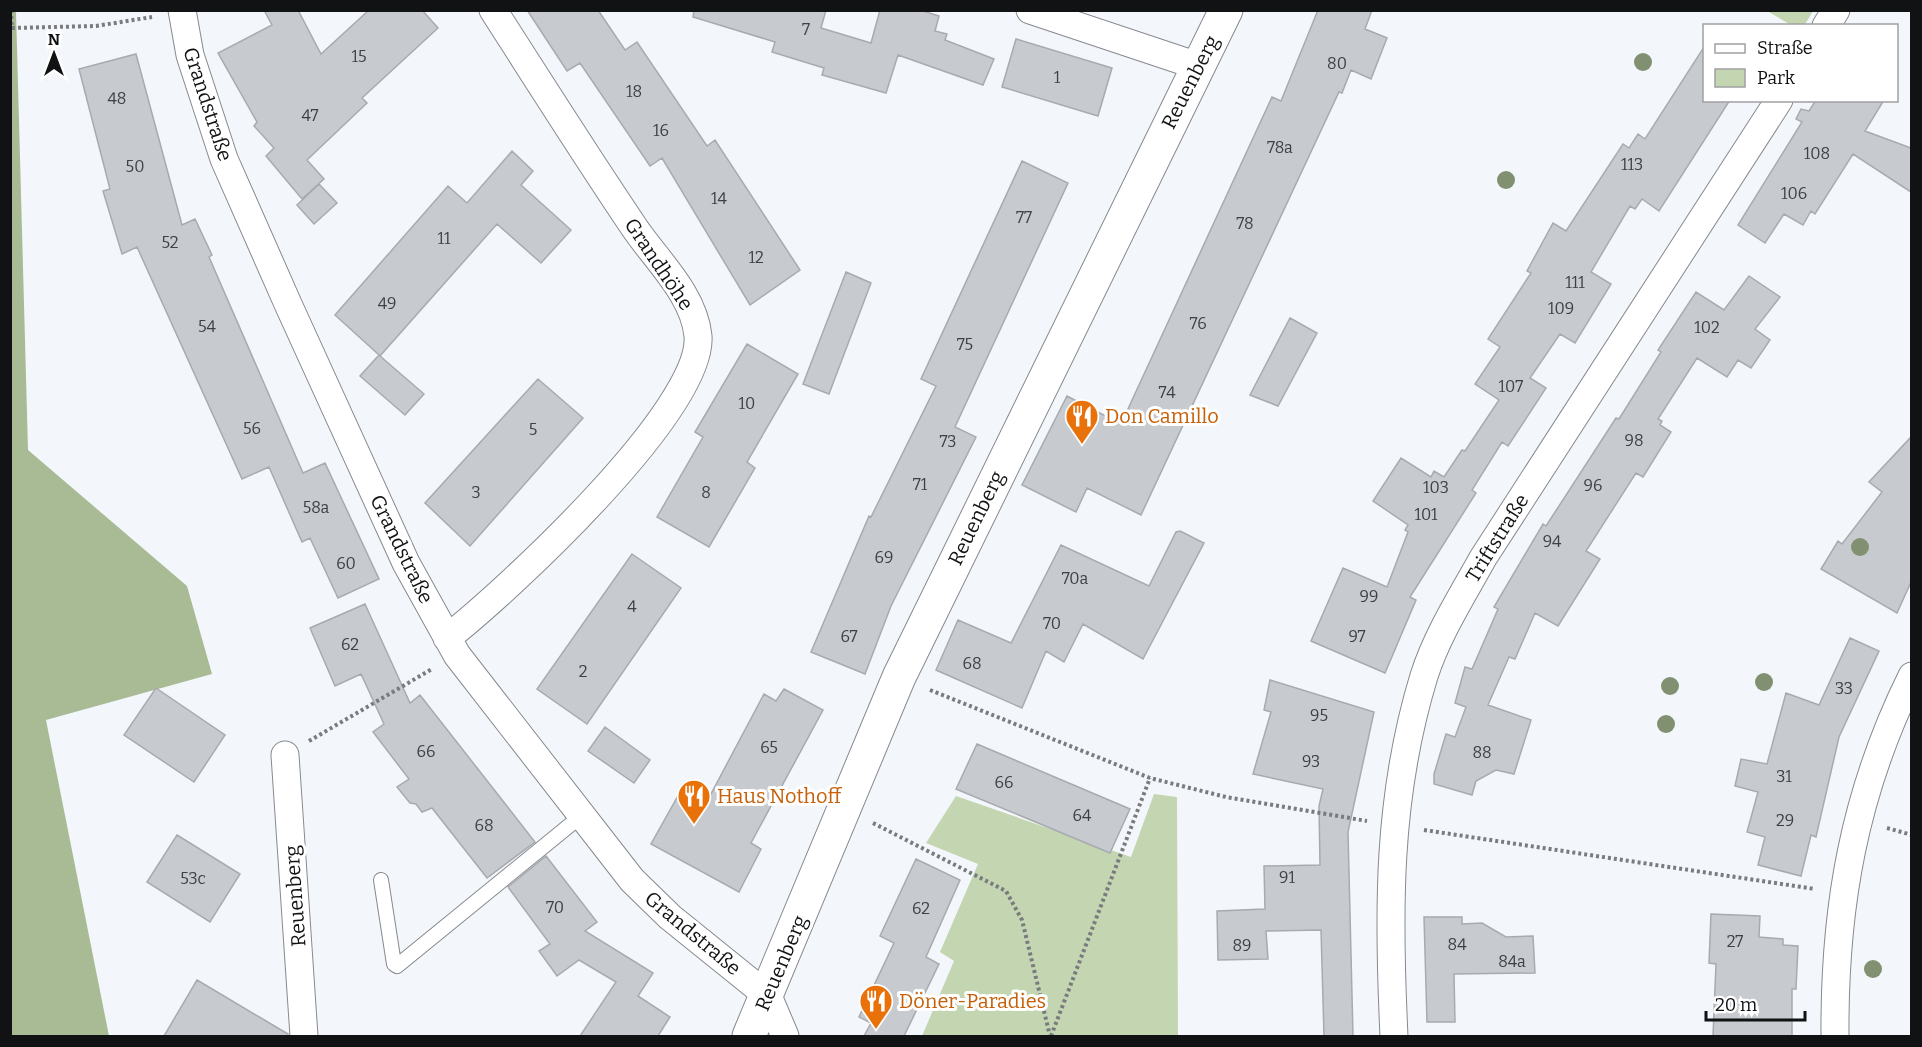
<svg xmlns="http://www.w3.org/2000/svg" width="1922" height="1047" font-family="Bitter,serif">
	<rect width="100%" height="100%" fill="#f3f7fb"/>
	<!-- green -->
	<path fill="#c3d5b1" d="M1767 11H1813L1804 26 1791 25Z
		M1154 794 1177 797 1178 1036H922L954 961 940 952 978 864 926 843 956 796 1131 857Z"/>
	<!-- forest -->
	<path fill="#a8bb95" d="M10 11H16L28 450 187 586 212 674 46 720 109 1036H11Z"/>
	<!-- building -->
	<path fill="#c7cacf" stroke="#a7aaaf" stroke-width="1.5" d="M264 10H298L321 54 369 10H422L438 28 362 98 367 103 307 160 324 179 302 199 266 156 274 148 254 126 257 122 218 53 272 25Z
		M527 10H598L625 50 637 42 707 146 715 140 800 270 750 305 662 158 650 166 580 63 567 71Z
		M694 10H826L821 28 871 43 880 10H920L939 16 935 31 947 34 945 40 994 59 983 85 898 55 886 93 822 75 824 68 772 52 775 42 693 17Z
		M1318 10H1372L1365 29 1387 38 1371 79 1351 70 1342 93 1339 92 1141 515 1087 488 1076 512 1022 485 1067 396 1121 424 1272 97 1281 101Z
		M1016 39 1112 68 1098 116 1002 87Z
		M1704 47V100H1730L1659 211 1642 199 1635 209 1630 206 1591 272 1611 284 1575 343 1560 334 1530 378 1546 388 1508 446 1502 442 1472 490 1476 493 1410 597 1416 600 1385 673 1311 641 1343 568 1387 587 1408 532 1405 530 1408 525 1373 501 1401 458 1431 477 1434 471 1444 477 1462 450 1465 451 1499 400 1475 384 1500 347 1488 339 1531 273 1527 271 1553 223 1566 231 1623 144 1629 148 1638 134 1645 139Z
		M136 54 182 225 195 219 212 255 209 257 303 473 325 463 379 579 338 598 310 538 302 542 269 467 242 479 137 247 122 254 103 191 110 189 79 69Z
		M1816 100H1884L1865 131 1911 148V192L1853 154 1815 214 1811 211 1803 225 1784 214 1765 243 1738 225 1802 122 1796 119 1801 109 1809 111Z
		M512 151 533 171 521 185 571 230 541 263 497 224 380 356 424 394 405 415 360 376 379 355 335 315 448 186 467 203Z
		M1022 161 1068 183 955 427 976 437 891 606 865 674 811 652 869 516 871 517 936 386 921 379Z
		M319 184 337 203 314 224 297 205Z
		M846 272 871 283 829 394 803 384Z
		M1749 276 1780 297 1755 329 1770 340 1751 368 1738 360 1727 377 1697 358 1658 419 1662 421 1660 425 1671 432 1643 477 1636 473 1586 551 1600 559 1558 626 1535 613 1515 659 1509 657 1488 705 1531 720 1514 774 1496 770 1476 781 1472 795 1434 784V774L1446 734 1455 737 1466 707 1455 703 1465 667 1472 669 1498 609 1494 607 1543 524 1546 526 1616 418 1619 419 1661 352 1658 350 1696 292 1724 310Z
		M1290 318 1317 333 1278 406 1250 395Z
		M747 344 798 374 747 462 755 468 709 547 657 517 703 437 695 432Z
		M538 379 583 418 470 546 425 503Z
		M1911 437V582L1897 613 1821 569 1838 541 1842 544 1882 492 1869 482Z
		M1180 531 1204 543 1143 659 1083 624 1064 662 1046 651 1022 708 936 670 958 620 1011 643 1061 545 1149 586 1176 532Z
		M632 554 681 588 587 724 537 689Z
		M365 604 410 703 420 695 535 842 487 878 432 808 422 812 416 804 410 803 397 787 409 779 373 732 384 724 361 674 335 686 310 628Z
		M1850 638 1879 651 1839 737 1816 837 1811 835 1801 876 1758 865 1765 837 1747 832 1758 792 1735 786 1741 759 1767 764 1786 693 1819 705Z
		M1270 680 1374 712 1348 832 1353 1036H1324L1321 930 1266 931 1268 959 1218 960 1217 911 1265 909 1264 866 1320 865 1319 806 1323 789 1253 774 1271 712 1264 710Z
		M156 688 225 735 194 782 124 735Z
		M784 689 823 710 751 843 761 849 739 892 651 844 679 794 704 807 764 694 776 701Z
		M605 727 650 760 634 783 588 751Z
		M977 744 1130 809 1110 853 956 789Z
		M177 835 240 874 210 922 147 882Z
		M546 856 597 922 585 931 653 973 638 996 670 1017 658 1036H580L616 982 579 960 557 976 539 951 550 944 508 887Z
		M916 859 960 880 926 957 939 964 904 1036H864L871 1023 859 1017 894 943 880 936Z
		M1711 914 1760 916 1759 937 1783 939V945L1798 946 1796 989H1792V1036H1713L1716 964 1709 963Z
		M1424 917H1462V924L1482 923 1506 937 1533 936 1535 973 1454 974 1455 1022H1427Z
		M197 980 288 1034V1036H164Z"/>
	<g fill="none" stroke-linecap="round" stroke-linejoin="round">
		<defs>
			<path id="service" d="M381 880 394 964 397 966 581 816"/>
			<path id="minor" d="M182 10 190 55 224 159 288 304 406 563 457 655 632 880 670 917 768 996 785 1036
				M1030 10 1198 66
				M1826 26 1836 10
				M447 638C505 593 704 409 698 336 694 294 656 260 634 227 586 156 540 83 493 10
				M285 755 304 1036
				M1394 1036C1388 912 1387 797 1424 676 1437 635 1462 596 1483 558L1779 100
				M1835 1036C1834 907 1854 793 1912 676"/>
			<path id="secondary" d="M749 1036 899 677 1226 10"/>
		</defs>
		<!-- service casing -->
		<use href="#service" stroke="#86898e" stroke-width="16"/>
		<!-- minor casing -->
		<use href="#minor" stroke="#86898e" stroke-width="29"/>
		<!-- secondary casing -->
		<use href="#secondary" stroke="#86898e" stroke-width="35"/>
		<!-- path -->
		<path stroke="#797b7e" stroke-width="4" stroke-dasharray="3 3" stroke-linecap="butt" d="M11 10 12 28 96 26 152 17
			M930 690 1150 778 1226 797 1367 821
			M309 741 432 669
			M873 823 1006 891 1022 920 1050 1036
			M1887 828 1912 835
			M1424 830 1815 889
			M1051 1036 1150 778"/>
		<!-- service -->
		<use href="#service" stroke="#fff" stroke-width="14"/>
		<!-- minor -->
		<use href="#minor" stroke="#fff" stroke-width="27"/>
		<!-- secondary -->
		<use href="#secondary" stroke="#fff" stroke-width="33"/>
	</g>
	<!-- trees -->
	<g fill="#829072">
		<circle cx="1643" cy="62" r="9"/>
		<circle cx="1506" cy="180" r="9"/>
		<circle cx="1860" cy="547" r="9"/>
		<circle cx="1764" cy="682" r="9"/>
		<circle cx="1670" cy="686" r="9"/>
		<circle cx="1666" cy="724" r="9"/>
		<circle cx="1873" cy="969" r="9"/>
	</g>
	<!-- icons -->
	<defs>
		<symbol id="restaurant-pin" viewBox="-11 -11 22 30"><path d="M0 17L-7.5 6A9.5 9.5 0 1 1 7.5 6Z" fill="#e8710a" stroke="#fff"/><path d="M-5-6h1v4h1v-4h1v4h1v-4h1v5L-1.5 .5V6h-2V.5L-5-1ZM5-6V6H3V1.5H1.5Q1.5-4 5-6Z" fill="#fff"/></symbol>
	</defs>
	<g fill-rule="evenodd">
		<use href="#restaurant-pin" x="1063" y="397" width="38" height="52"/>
		<use href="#restaurant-pin" x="675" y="777" width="38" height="52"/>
		<use href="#restaurant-pin" x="857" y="982" width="38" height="52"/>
	</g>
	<g text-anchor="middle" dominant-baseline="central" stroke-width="6" stroke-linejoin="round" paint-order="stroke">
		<!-- number labels -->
		<g font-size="16" fill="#3e4043">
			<text x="806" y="29">7</text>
			<text x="359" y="56">15</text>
			<text x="1337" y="63">80</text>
			<text x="1057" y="77">1</text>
			<text x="634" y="91">18</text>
			<text x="117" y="98">48</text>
			<text x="310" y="115">47</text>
			<text x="661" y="130">16</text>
			<text x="1280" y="147">78a</text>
			<text x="1817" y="153">108</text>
			<text x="1632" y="164">113</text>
			<text x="135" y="166">50</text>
			<text x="1794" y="193">106</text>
			<text x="719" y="198">14</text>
			<text x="1024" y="217">77</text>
			<text x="1245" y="223">78</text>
			<text x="444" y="238">11</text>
			<text x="170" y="242">52</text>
			<text x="756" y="257">12</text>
			<text x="1575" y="282">111</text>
			<text x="387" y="303">49</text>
			<text x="1561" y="308">109</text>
			<text x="1198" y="323">76</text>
			<text x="207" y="326">54</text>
			<text x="1707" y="327">102</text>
			<text x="965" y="344">75</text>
			<text x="1511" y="386">107</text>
			<text x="1167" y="392">74</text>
			<text x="747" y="403">10</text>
			<text x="252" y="428">56</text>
			<text x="533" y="429">5</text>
			<text x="1634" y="440">98</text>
			<text x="948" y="441">73</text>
			<text x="920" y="484">71</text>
			<text x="1593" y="485">96</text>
			<text x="1436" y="487">103</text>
			<text x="476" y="492">3</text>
			<text x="706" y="492">8</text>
			<text x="316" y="507">58a</text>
			<text x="1426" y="514">101</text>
			<text x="1552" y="541">94</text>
			<text x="884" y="557">69</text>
			<text x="346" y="563">60</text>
			<text x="1075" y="578">70a</text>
			<text x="1369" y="596">99</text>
			<text x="632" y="606">4</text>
			<text x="1052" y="623">70</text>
			<text x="849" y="636">67</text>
			<text x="1357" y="636">97</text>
			<text x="350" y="644">62</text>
			<text x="972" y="663">68</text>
			<text x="583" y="671">2</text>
			<text x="1844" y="688">33</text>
			<text x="1319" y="715">95</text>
			<text x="769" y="747">65</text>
			<text x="426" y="751">66</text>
			<text x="1482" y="752">88</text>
			<text x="1311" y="761">93</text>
			<text x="1784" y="776">31</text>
			<text x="1004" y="782">66</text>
			<text x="1082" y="815">64</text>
			<text x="1785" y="820">29</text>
			<text x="484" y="825">68</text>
			<text x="1287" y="877">91</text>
			<text x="193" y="878">53c</text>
			<text x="555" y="907">70</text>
			<text x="921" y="908">62</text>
			<text x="1735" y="941">27</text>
			<text x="1457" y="944">84</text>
			<text x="1242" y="945">89</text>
			<text x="1512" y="961">84a</text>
		</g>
		<!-- street labels -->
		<g font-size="20" fill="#111214" stroke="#fff">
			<text transform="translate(1190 82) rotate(-63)">Reuenberg</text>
			<text transform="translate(208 104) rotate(72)">Grandstraße</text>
			<text transform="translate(659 264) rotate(56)">Grandhöhe</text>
			<text transform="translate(976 518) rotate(-64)">Reuenberg</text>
			<text transform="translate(1497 538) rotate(-58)">Triftstraße</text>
			<text transform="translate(402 549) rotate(64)">Grandstraße</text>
			<text transform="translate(295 896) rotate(-94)">Reuenberg</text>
			<text transform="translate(693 933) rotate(40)">Grandstraße</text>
			<text transform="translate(781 963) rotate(-67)">Reuenberg</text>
		</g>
		<!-- food labels -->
		<g font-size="20" fill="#c56008" stroke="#fff" text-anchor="start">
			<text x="1105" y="416">Don Camillo</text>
			<text x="717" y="796">Haus Nothoff</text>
			<text x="899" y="1001">Döner-Paradies</text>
		</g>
	</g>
	<!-- border -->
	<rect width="1922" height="1047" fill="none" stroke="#111214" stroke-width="24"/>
	<!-- legend -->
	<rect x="1703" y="24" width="195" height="78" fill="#ffffff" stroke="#a0a0a1" stroke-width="1.5"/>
	<rect x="1715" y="44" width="30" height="9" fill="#ffffff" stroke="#a0a0a1" stroke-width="1.5"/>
	<text x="1757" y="54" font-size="18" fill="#111214">Straße</text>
	<rect x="1715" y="69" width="30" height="18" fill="#c3d5b1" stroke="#a0a0a1" stroke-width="1.5"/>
	<text x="1757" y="84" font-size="18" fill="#111214">Park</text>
	<!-- north arrow -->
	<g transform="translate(54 54)" stroke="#ffffff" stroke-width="4.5" paint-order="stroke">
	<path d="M0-4.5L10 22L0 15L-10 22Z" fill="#111214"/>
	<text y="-9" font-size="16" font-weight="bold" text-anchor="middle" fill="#111214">N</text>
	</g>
	<!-- scale -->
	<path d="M1706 1011v9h99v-9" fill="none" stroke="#111214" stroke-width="3"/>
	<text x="1715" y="1011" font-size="18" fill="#111214" stroke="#ffffff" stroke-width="4.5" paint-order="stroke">20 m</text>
</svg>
